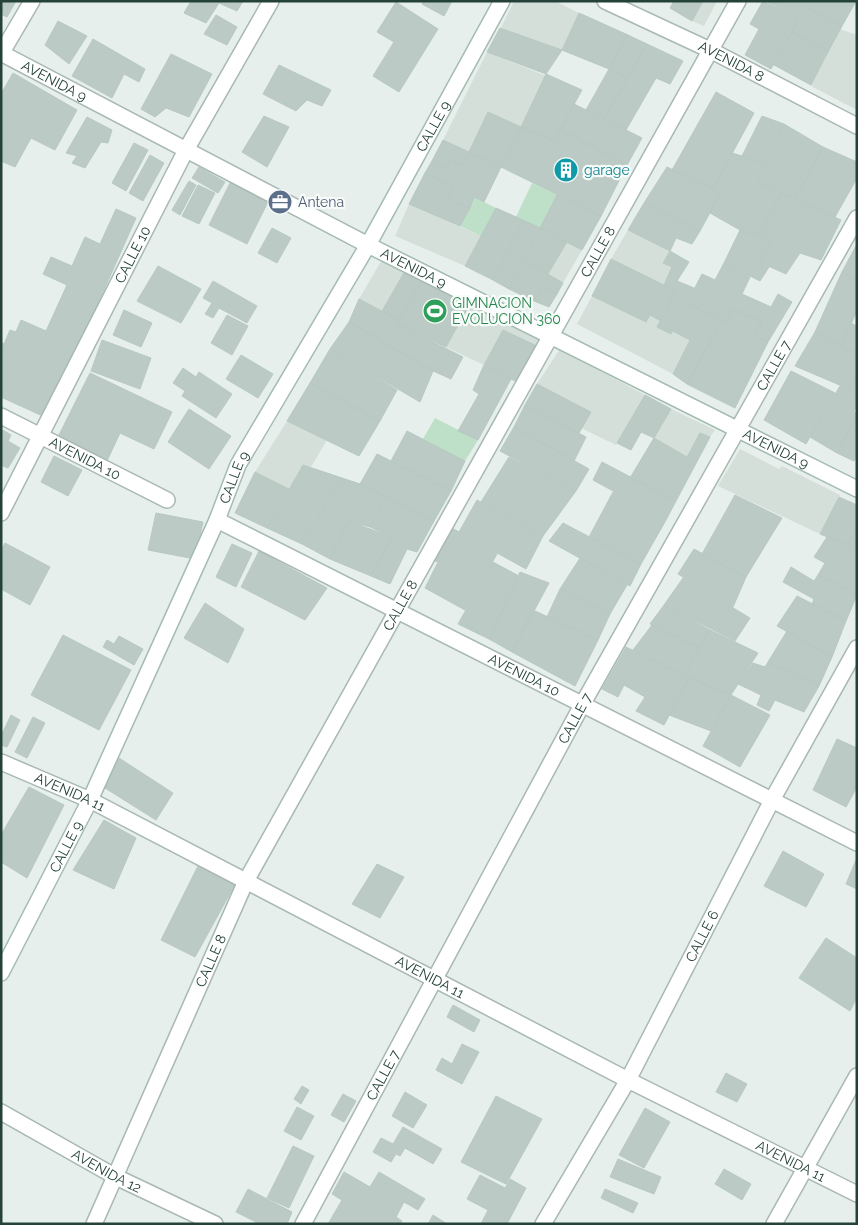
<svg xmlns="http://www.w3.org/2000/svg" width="858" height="1225" font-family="Raleway,sans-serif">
	<rect width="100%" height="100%" fill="#e6efeb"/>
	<!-- built -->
	<path fill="#d4dfda" d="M514 1H555L579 13 562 50 501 28Z
		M703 1H717L704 26 692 21Z
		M840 29 857 35V110L811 86Z
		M487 52 546 76 521 127 488 113 469 152 443 140Z
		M409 204 481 236 465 266 395 236Z
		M628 230 670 251 663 263 672 267 664 285 611 259Z
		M567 242 582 250 563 283 548 274Z
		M383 258 405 271 382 311 359 299Z
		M592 296 645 322 650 315 661 321 657 327 671 334 673 331 690 340 673 374 577 324Z
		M471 302 542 337 537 346 503 330 484 365 446 347Z
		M560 349 645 395 616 445 581 428 590 411 537 384Z
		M671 409 715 430 710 437 700 433 687 457 654 438Z
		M287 421 327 440 311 467 303 465 289 489 255 472Z
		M740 449 779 469 782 466 840 495 820 534 718 486Z"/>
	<!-- green -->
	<path fill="#bfe0c8" d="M532 183 557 195 540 228 516 217Z
		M474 197 496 208 481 236 460 226Z
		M435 418 478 440 465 461 423 439Z"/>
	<!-- building -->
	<path fill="#bbcac4" stroke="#b8c9c2" d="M1 1H16L7 17 1 14Z
		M191 1H243L237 11 219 3 206 23 184 13Z
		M423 1H452L444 16 422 4Z
		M674 1H703L692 21 670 8Z
		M763 1 799 19 771 69 745 55 759 29 750 24Z
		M766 1H793L842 26 828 52 792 32 799 19Z
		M794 1H856L842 26Z
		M396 2 438 29 399 92 373 76 394 42 377 32Z
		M579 13 628 35 609 69 562 50Z
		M216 15 237 27 227 45 204 34Z
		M58 21 87 36 69 64 45 45Z
		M500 28 562 50 546 74 487 52Z
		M792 32 828 52 811 85 774 65Z
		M628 35 647 44 628 78 609 69Z
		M93 39 145 69 139 82 124 74 112 98 72 76Z
		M647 44 683 61 670 84 656 78 626 130 604 119Z
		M171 54 212 74 189 117 166 108 155 117 141 109Z
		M279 65 331 90 322 106 307 100 296 111 263 94Z
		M609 69 628 78 604 119 586 110Z
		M13 73 77 110 55 150 31 138 15 167 1 161V94Z
		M546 74 582 90 554 141 521 127Z
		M716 92 754 113 713 189 672 170Z
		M574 104 642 138 627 165 560 129Z
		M488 112 521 127 501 167 469 152Z
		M264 116 289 127 267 167 242 152Z
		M762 116 784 124 766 163 742 156Z
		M87 117 112 130 108 143 101 142 85 168 72 163 77 156 66 153Z
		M784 124 823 147 795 199 758 183Z
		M521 127 554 141 560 129 627 165 601 216 501 167Z
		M443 140 469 152 463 165 451 159 446 167 432 161Z
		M134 143 148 150 126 191 112 183Z
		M823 147 857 162V178L835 217 795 199Z
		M469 152 501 167 484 202 474 197 470 208 448 198 453 187 425 173 432 161 446 167 451 159 463 165Z
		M732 153 766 163 758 183 781 193 758 236 740 230 710 213 720 194 713 189Z
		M150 155 164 163 143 201 129 193Z
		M199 167 225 182 218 193 192 178Z
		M667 167 713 189 720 194 700 231 644 203Z
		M425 173 453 187 448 198 470 208 460 226 409 204Z
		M189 181 196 185 180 215 172 210Z
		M230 183 268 202 247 244 209 225Z
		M198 185 215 193 199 224 182 216Z
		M781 193 841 220 821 260 800 253 786 274 759 262 772 240 758 236Z
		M557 195 601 216 582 250 540 228Z
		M644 203 700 231 692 244 676 238 670 251 628 230Z
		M496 208 523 220 493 280 465 266Z
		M116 209 136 218 47 418 1 397V343L4 344 10 330 16 332 21 320 46 331 67 285 43 274 51 257 72 266 85 237 100 244Z
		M523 220 540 228 509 289 493 280Z
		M272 228 291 238 277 263 258 253Z
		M540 228 567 242 548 274 524 260Z
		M740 230 772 240 759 262 769 267 760 281 724 263Z
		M857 244V281L842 272Z
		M670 251 689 262 677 281 694 288 671 334 657 327 676 291 664 285 672 267 663 263Z
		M611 259 676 291 661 321 650 315 646 322 592 296Z
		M524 260 563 283 557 294 543 286 534 301 509 289Z
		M724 263 750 277 742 294 771 307 778 294 792 302 768 342 755 336 762 322 733 309 727 322 687 303 702 274 715 280Z
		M158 266 201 289 181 323 137 301Z
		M405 271 422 280 399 320 382 311Z
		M842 272 857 281V311L841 346 815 332Z
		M422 280 471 302 446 347 397 324Z
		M213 281 257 306 247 323 219 308 213 318 205 314 212 303 203 298Z
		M543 286 557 294 549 307 534 301Z
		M359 299 399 320 397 324 463 357 451 379 433 371 349 322Z
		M687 303 722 320 687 384 673 374 690 340 673 331Z
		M733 309 762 322 755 336 768 342 735 408 687 384 722 320 727 322Z
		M124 310 152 323 141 347 113 335Z
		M227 315 248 326 232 355 211 343Z
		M349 322 433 371 420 402 330 349Z
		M851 323 857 326V354L841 346Z
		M503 330 537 346 519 383 484 365Z
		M815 332 857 354V374L849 389 795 366Z
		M102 340 151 358 140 389 91 371Z
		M330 349 397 390 380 421 310 383Z
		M241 355 273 374 258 398 226 379Z
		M484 365 511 379 478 440 458 431 479 394 473 390Z
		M183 368 196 377 199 372 232 394 216 418 182 396 185 391 173 383Z
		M791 371 835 393 806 444 764 420Z
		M90 373 172 412 154 449 120 433 106 463 57 439Z
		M857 374V393L849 389Z
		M310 383 380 421 359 456 287 421Z
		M537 384 591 412 579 433 525 405Z
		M840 386 857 393V406L854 411 857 414 837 453 810 437Z
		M645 395 671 409 654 438 641 432 631 450 617 443Z
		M525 405 586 437 574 461 514 427Z
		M189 409 231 436 209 469 168 442Z
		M857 414V456L854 461 837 453Z
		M514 427 589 469 576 491 500 451Z
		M1 429 11 435 8 441 20 448 8 468 1 465Z
		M407 431 465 461 451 491 391 461Z
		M700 433 710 437 676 501 630 478 654 438 687 457Z
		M377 454 451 491 434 521 360 484Z
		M54 456 82 470 68 496 41 482Z
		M509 457 576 491 543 536 481 502Z
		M602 462 676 501 666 520 593 480Z
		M303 465 342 478 302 544 267 528Z
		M255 472 289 489 267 528 235 513Z
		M342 478 360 484 386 497 370 527 348 521 330 559 302 544Z
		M613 492 666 520 641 564 589 537Z
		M735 495 782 518 746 577 702 554Z
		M386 497 434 521 417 552 407 549 390 584 371 576 392 537 370 527Z
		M839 497 857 505V528L848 545 820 534Z
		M477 500 543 536 526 569 459 532Z
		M156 513 203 522 195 559 148 550Z
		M348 521 392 537 371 576 330 559Z
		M563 523 641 564 630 586 549 541Z
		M452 528 497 554 465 610 425 588 438 562 433 560Z
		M857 528V549L848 545Z
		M827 537 857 549V595L818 575 825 563 814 557Z
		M5 543 50 567 30 605 1 589V550Z
		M232 544 252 553 236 587 216 577Z
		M694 549 746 577 733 607 678 574Z
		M259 551 327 588 305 620 241 587Z
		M580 558 627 585 610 614 560 589Z
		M493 562 519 576 489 639 458 624Z
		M791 567 814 581 818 575 857 595 846 621 812 604 814 599 783 582Z
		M520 572 549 583 512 652 489 639Z
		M683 578 750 618 735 641 664 605Z
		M560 589 610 614 598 640 547 617Z
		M797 596 846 621 832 657 777 626Z
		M205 603 244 629 228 663 184 638Z
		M664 605 710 630 700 648 650 624Z
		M533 610 598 640 575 686 512 652Z
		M652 625 700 648 684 676 633 650Z
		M710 630 758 653 731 695 684 676Z
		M787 631 832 657 819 686 768 662Z
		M63 635 131 670 99 730 31 695Z
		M119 636 143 649 134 665 103 647 107 640 114 644Z
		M626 647 689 678 664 725 636 711 645 697 624 685 618 697 602 689Z
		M768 662 819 686 804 712 775 700 769 711 757 705 761 695 738 684 753 663 765 667Z
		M689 678 731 695 711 731 669 715Z
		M731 695 770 715 740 767 703 746Z
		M11 715 20 720 7 747 1 745V736Z
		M33 717 45 723 27 758 15 752Z
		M837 739 857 748V787L846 807 813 790Z
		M119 758 173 793 156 820 105 788Z
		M29 787 64 805 27 878 1 862V835Z
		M104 820 136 838 114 889 73 870Z
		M783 851 824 874 806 907 764 886Z
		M201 860 238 879 195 957 161 940Z
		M856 860 857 861V889L846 884Z
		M377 864 404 877 380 918 352 904Z
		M826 938 857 958V997L850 1011 799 978Z
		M453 1005 480 1020 474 1032 447 1017Z
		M462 1044 479 1052 462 1084 436 1070 442 1058 452 1064Z
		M726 1073 747 1084 737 1102 716 1092Z
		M302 1086 309 1090 301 1104 294 1099Z
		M405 1092 427 1105 413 1128 392 1116Z
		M343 1094 356 1101 344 1122 331 1115Z
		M496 1096 542 1119 506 1184 461 1162Z
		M297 1107 314 1116 301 1140 284 1131Z
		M645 1108 670 1122 644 1168 619 1155Z
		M403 1127 442 1149 433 1164 405 1148 400 1156 396 1154 391 1162 373 1152 381 1138 393 1144Z
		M293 1146 314 1156 289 1208 267 1198Z
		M618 1159 661 1177 654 1194 610 1177Z
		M724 1169 751 1184 742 1200 715 1184Z
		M344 1172 370 1187 379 1172 425 1199 418 1210 404 1202 396 1217 402 1221 401 1224H328L342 1200 332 1194Z
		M480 1175 505 1188 510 1179 526 1188 507 1224H481L488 1210 467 1199Z
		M248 1189 292 1212 287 1224H255L256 1222 236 1212Z
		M605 1189 638 1203 633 1213 601 1198Z
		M433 1215 447 1224H428Z"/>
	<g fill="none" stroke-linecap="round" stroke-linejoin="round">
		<defs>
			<g id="street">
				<path id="s1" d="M605 1 710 50 857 126"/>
				<path id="s2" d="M1 53 368 245"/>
				<path d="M1 54 32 1"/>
				<path id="s3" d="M1 416 167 500"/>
				<path id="s4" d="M1 513 186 150 271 1"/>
				<path id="s5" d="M217 520 857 843"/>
				<path id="s6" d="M1 762 90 800 628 1080 857 1194"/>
				<path id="s7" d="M1 1112 116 1177 215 1224"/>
				<path id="s8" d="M94 1224 246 881 738 1"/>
				<path id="s9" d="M303 1224 582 705 857 218"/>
				<path id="s10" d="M543 1224 628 1080 772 800 857 648"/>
				<path d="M774 1224 857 1076"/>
			</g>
			<g id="secondary">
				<path id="s11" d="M368 245 857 489"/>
				<path id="s12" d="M1 973 90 800 217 520 238 465 368 245 502 1"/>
			</g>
		</defs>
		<!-- street casing -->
		<use href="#street" stroke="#a8b8b2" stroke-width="18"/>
		<!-- secondary casing -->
		<use href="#secondary" stroke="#a4bbb3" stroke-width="18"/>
		<!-- street -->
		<use href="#street" stroke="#fff" stroke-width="15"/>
		<!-- secondary -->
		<use href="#secondary" stroke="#fff" stroke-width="15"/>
	</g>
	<!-- icons -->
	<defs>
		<symbol id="building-disc" viewBox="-11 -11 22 22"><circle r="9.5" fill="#0f9aa8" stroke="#f7fbf9"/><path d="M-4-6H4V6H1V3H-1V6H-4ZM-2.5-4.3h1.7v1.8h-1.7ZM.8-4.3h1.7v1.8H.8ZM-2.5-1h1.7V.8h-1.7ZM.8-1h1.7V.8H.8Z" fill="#fff"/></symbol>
		<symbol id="office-disc" viewBox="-11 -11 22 22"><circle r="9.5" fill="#5c6f8a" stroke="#f7fbf9"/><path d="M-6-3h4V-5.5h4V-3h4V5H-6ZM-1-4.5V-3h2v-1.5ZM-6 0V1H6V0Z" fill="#fff"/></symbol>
		<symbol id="stadium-disc" viewBox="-11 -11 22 22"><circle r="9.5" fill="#2e9e5b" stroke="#f7fbf9"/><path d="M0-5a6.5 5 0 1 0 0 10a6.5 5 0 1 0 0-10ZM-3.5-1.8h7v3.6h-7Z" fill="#fff"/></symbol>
	</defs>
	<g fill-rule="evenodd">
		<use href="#building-disc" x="552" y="156" width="28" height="28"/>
		<use href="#office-disc" x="266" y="188" width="28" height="28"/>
		<use href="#stadium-disc" x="421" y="297" width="28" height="28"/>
	</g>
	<g text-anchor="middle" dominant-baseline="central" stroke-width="4.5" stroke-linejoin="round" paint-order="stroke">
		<!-- street labels -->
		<g font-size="14" fill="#24423a" stroke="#f7fbf9">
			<text stroke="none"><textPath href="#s1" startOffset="140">AVENIDA 8</textPath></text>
			<text stroke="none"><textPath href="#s2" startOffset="60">AVENIDA 9</textPath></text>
			<text stroke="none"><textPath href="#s12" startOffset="952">CALLE 9</textPath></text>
			<text stroke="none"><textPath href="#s8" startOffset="1096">CALLE 8</textPath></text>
			<text stroke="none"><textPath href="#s4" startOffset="290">CALLE 10</textPath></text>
			<text stroke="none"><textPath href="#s11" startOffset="51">AVENIDA 9</textPath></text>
			<text stroke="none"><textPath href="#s9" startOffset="979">CALLE 7</textPath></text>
			<text stroke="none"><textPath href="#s11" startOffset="456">AVENIDA 9</textPath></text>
			<text stroke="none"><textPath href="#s3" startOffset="94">AVENIDA 10</textPath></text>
			<text stroke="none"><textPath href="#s12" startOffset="548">CALLE 9</textPath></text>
			<text stroke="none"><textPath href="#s8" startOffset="691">CALLE 8</textPath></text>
			<text stroke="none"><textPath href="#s5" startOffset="344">AVENIDA 10</textPath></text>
			<text stroke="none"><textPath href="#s9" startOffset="574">CALLE 7</textPath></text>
			<text stroke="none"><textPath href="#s6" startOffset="75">AVENIDA 11</textPath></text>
			<text stroke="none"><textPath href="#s12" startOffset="142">CALLE 9</textPath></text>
			<text stroke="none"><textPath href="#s10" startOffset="329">CALLE 6</textPath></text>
			<text stroke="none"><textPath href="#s8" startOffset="288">CALLE 8</textPath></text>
			<text stroke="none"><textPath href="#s6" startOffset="480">AVENIDA 11</textPath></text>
			<text stroke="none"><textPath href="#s9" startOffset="169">CALLE 7</textPath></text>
			<text stroke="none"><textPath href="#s6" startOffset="885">AVENIDA 11</textPath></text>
			<text stroke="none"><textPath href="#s7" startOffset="121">AVENIDA 12</textPath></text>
		</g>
		<!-- culture labels -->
		<g font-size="14" fill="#0d838f" stroke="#f7fbf9" text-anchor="start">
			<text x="584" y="170">garage</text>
		</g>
		<!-- service labels -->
		<g font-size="14" fill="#4e5e75" stroke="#f7fbf9" text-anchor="start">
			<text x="298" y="202">Antena</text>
		</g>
		<!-- leisure labels -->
		<g font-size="14" fill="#27864d" stroke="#f7fbf9" text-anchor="start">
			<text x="452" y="303">GIMNACION<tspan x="452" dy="16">EVOLUCION 360</tspan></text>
		</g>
	</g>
	<!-- border -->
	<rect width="858" height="1225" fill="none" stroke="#24423a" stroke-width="5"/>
</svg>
